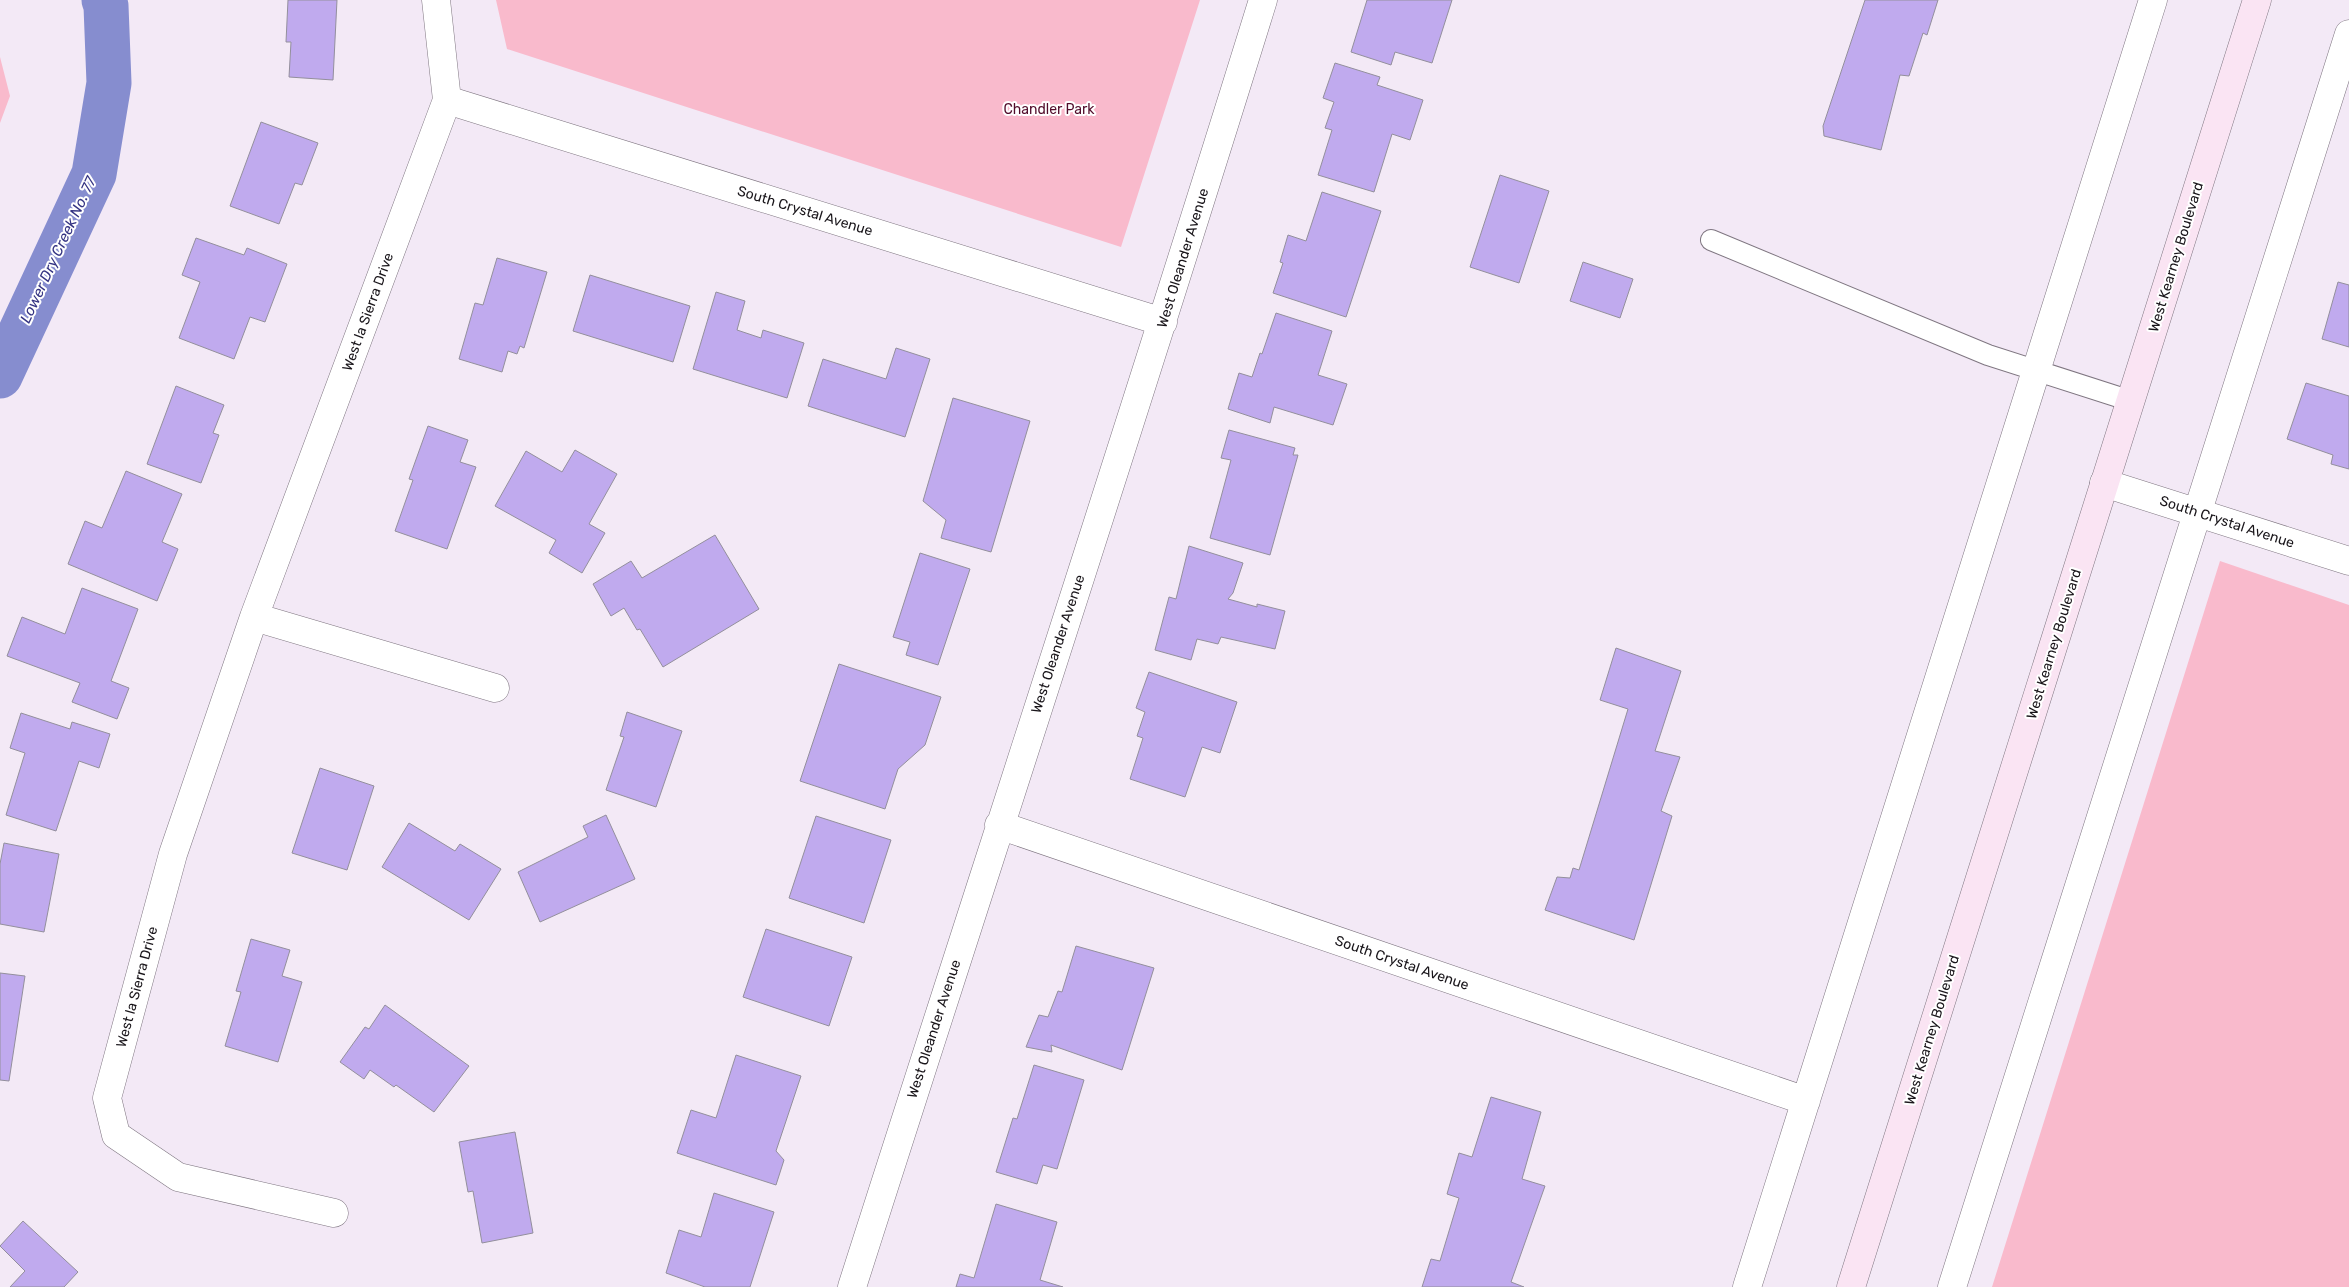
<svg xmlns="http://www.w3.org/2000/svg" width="2349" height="1287" font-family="Rubik,sans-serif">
	<rect width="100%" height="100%" fill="#f3e9f6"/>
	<!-- green -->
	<path fill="#f9bacc" d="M496 0H1200L1121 247 507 49Z
		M0 57 10 96 0 123Z
		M2220 561 2349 605V1287H1992Z"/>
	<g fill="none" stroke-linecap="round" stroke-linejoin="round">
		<!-- canal -->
		<path stroke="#868dcf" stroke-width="45" d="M0 376 94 174 109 83 106 6 104 0"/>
	</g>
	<!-- building -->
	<path fill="#c0aaee" stroke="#938f9c" d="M288 0H337L333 80 289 77 291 42H286Z
		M1367 0H1452L1432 63 1395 52 1391 65 1351 52Z
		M1865 0H1938L1927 35 1923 33 1909 76 1900 75 1881 150 1824 136 1823 126Z
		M1335 63 1380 77 1377 85 1423 100 1410 140 1392 134 1374 192 1318 175 1332 130 1325 128 1334 102 1323 98Z
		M261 122 318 143 302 185 295 183 279 224 230 206Z
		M1500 175 1549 191 1519 283 1470 267Z
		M1322 192 1381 211 1346 317 1273 293 1283 263 1280 262 1288 235 1306 241Z
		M196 238 244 255 247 248 287 264 265 322 250 317 234 359 179 338 200 282 182 275Z
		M497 258 547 272 524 348 520 346 517 354 508 351 502 372 459 359 475 303 483 305Z
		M1583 262 1633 279 1620 318 1570 301Z
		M590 275 690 306 673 362 573 331Z
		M2338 282 2349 285V347L2322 339Z
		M716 292 745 301 737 330 761 338 763 330 804 343 787 398 693 369Z
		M1276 313 1332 331 1318 375 1347 384 1333 425 1274 407 1270 423 1228 409 1239 373 1252 377 1260 353 1262 354Z
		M896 348 930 359 905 437 808 406 823 359 886 379Z
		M2306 383 2349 396V469L2331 464 2333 455 2287 439Z
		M176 386 224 405 213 433 219 435 201 483 147 464Z
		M953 398 1030 421 991 552 941 538 946 520 923 501Z
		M428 426 468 440 460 462 476 467 447 549 395 531 413 480 409 479Z
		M1229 430 1295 448 1293 455H1298L1270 555 1210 538 1231 460 1221 458Z
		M575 450 617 474 589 524 605 533 582 573 549 553 556 540 495 506 526 451 562 472Z
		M126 471 182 494 162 542 178 549 157 601 68 564 85 521 102 528Z
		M715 535 759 609 663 667 640 629 637 630 624 608 611 616 593 584 631 561 642 578Z
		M1189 546 1243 563 1233 593 1228 599 1257 607V604L1285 611 1275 649 1221 637 1218 644 1197 639 1191 660 1155 650 1169 597 1176 599Z
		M920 553 970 569 938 665 906 655 910 642 893 637Z
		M82 588 138 609 111 681 129 688 117 719 72 702 80 683 7 656 22 617 65 634Z
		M1616 648 1681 671 1655 751 1680 757 1661 811 1672 816 1634 940 1545 910 1557 877 1570 878 1573 868 1579 870 1628 709 1600 700Z
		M839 664 941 697 925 745 898 769 885 809 800 781Z
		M1149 672 1237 702 1220 753 1202 747 1185 797 1130 779 1143 738 1137 736 1145 712 1136 708Z
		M627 712 682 731 656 807 606 790 624 737 620 736Z
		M21 713 70 729 72 722 110 734 99 768 79 761 56 831 6 815 25 753 10 748Z
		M320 768 374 786 347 870 292 853Z
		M606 815 635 879 540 922 518 872 588 837 583 826Z
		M816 816 891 840 864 923 789 898Z
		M409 823 455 851 460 844 501 869 469 920 382 867Z
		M4 843 59 854 44 932 0 924V864Z
		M766 929 852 957 829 1026 743 997Z
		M251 939 290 950 282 976 302 982 278 1062 225 1046 241 992 236 991Z
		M1076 946 1154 968 1122 1070 1051 1045 1052 1052 1026 1047 1039 1015 1048 1017 1058 991 1062 992Z
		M0 973 25 976 9 1081 0 1080Z
		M385 1005 469 1066 434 1112 396 1085 394 1087 370 1070 364 1079 340 1062 365 1027 369 1029Z
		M736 1055 801 1076 776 1151 784 1160 776 1185 677 1153 691 1110 716 1118Z
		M1034 1065 1084 1080 1057 1169 1043 1165 1037 1184 996 1172 1013 1118 1017 1119Z
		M1491 1097 1541 1112 1522 1179 1545 1186 1511 1282 1524 1287H1422L1431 1259 1440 1261 1459 1198 1447 1194 1459 1153 1472 1157Z
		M515 1132 533 1233 482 1243 473 1191 468 1192 459 1142Z
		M714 1193 774 1212 750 1287H705L666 1273 679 1230 701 1237Z
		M996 1204 1057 1222 1040 1280 1063 1287H956L960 1274 974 1278Z
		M23 1221 78 1272 64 1287H10L25 1271 0 1246Z"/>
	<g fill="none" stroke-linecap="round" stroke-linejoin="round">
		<defs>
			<path id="service" d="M1711 240 1988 355 2131 401"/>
			<path id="minor" d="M447 100 1163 322
				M2104 483 2349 561
				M254 617 495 688
				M999 825 1806 1101
				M334 1213 178 1177 116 1135 107 1098 173 854 254 617 447 100 436 0
				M852 1287C989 858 1130 430 1263 0
				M1747 1287 2153 0
				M1952 1287 2349 34"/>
			<path id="secondary" d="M1851 1287 2257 0"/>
		</defs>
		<!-- service casing -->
		<use href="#service" stroke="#7f7681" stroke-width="22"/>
		<!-- minor casing -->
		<use href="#minor" stroke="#7f7681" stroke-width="29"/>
		<!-- secondary casing -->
		<use href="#secondary" stroke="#7f7681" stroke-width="29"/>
		<!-- service -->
		<use href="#service" stroke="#fff" stroke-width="20"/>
		<!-- minor -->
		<use href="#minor" stroke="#fff" stroke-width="28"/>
		<!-- secondary -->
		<use href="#secondary" stroke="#fae4f3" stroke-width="28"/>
	</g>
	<g text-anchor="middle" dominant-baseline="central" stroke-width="4" stroke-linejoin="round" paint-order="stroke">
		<!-- park labels -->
		<g font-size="14" fill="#520c2b" stroke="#fff">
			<text x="1049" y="109">Chandler Park</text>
		</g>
		<!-- street labels -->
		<g font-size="14" fill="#19151a" stroke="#fff">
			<text transform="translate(805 211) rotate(17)">South Crystal Avenue</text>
			<text transform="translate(2176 257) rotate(-73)">West Kearney Boulevard</text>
			<text transform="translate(1183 258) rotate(-73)">West Oleander Avenue</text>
			<text transform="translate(368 312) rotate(-70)">West la Sierra Drive</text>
			<text transform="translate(2227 522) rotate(18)">South Crystal Avenue</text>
			<text transform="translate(1058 644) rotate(-72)">West Oleander Avenue</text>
			<text transform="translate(2054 644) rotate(-73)">West Kearney Boulevard</text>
			<text transform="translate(1402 963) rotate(19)">South Crystal Avenue</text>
			<text transform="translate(137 987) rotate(-75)">West la Sierra Drive</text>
			<text transform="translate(934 1029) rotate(-72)">West Oleander Avenue</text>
			<text transform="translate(1932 1030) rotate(-73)">West Kearney Boulevard</text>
		</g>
		<!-- water labels -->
		<g font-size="15" font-style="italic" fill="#353483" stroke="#fff">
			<text transform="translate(58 250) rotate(-65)">Lower Dry Creek No. 77</text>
		</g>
	</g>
</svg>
